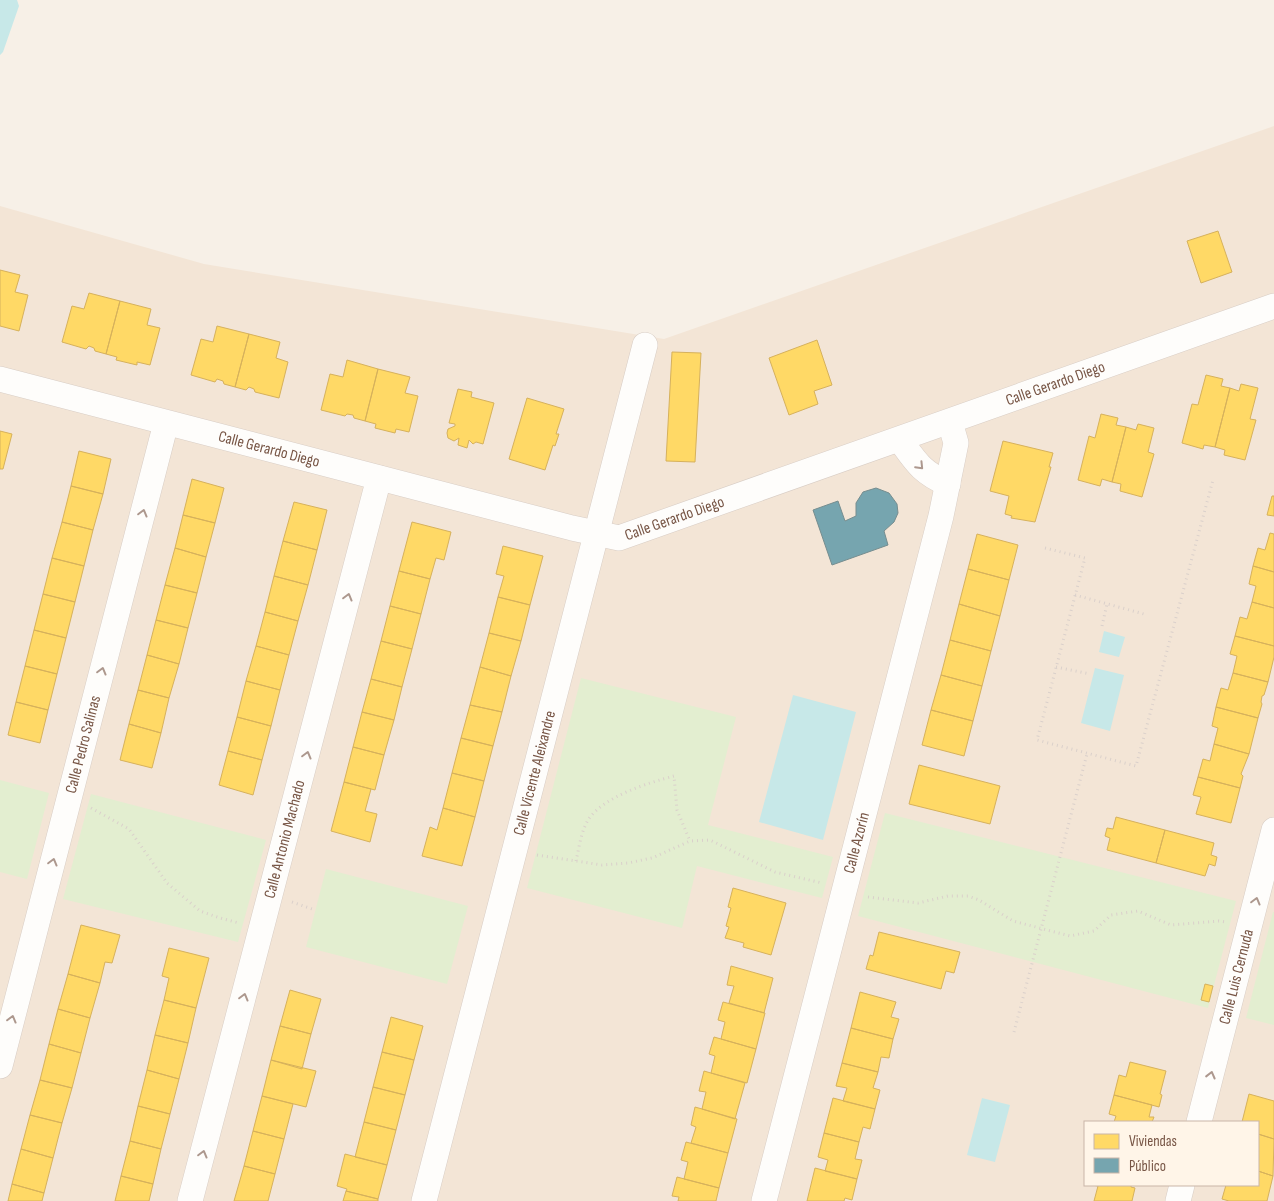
<svg xmlns="http://www.w3.org/2000/svg" width="1274" height="1201" font-family="'Sofia Sans Condensed',sans-serif">
	<rect width="100%" height="100%" fill="#f7f0e7"/>
	<!-- residential -->
	<path fill="#f3e5d6" fill-rule="evenodd" d="M1274 126V1201H0V206L204 264 664 339ZM1085 1122H1258V1185H1085Z"/>
	<!-- green -->
	<path fill="#e3eed0" d="M581 678 736 717 708 825 833 857 822 898 697 866 682 928 527 888Z
		M0 780 49 793 27 879 0 872Z
		M91 794 266 840 238 942 63 899Z
		M885 813 1236 901 1208 1008 858 916Z
		M326 869 468 906 447 984 306 947Z
		M1273 912H1274V1025L1246 1018Z"/>
	<!-- water -->
	<path fill="#c7e8e8" d="M0 0H17L19 6 3 52 0 55Z
		M1104 631 1125 637 1119 657 1099 652Z
		M1095 668 1124 675 1110 731 1081 723Z
		M793 695 856 712 823 840 759 822Z
		M982 1098 1010 1105 995 1162 967 1155Z"/>
	<!-- homes -->
	<path fill="#ffd966" stroke="#d6b15c" d="M1218 231 1232 272 1201 283 1187 241Z
		M0 270 20 275 15 292 28 295 19 331 0 326Z
		M89 293 120 301 106 354 95 351 94 348 89 346 86 349 62 342 72 306 84 309Z
		M120 301 151 309 147 325 160 328 150 365 137 362V365L116 360 117 357 106 354Z
		M217 326 249 334 235 387 224 384 223 381 217 379 215 382 191 375 201 339 213 342Z
		M249 334 280 342 276 358 288 362 279 398 255 392 254 389 249 387 246 390 235 387Z
		M817 340 832 385 814 391 818 404 789 415 769 358Z
		M672 352 701 353 695 462 666 461Z
		M347 360 378 369 365 421 354 418 353 415 347 414 345 416 321 410 330 374 343 377Z
		M378 369 410 377 405 393 418 396 409 432 396 429 395 433 375 428 376 424 365 421Z
		M1206 375 1223 379 1221 386 1230 388 1215 447 1204 445 1203 449 1182 443 1192 404 1198 405Z
		M1241 384 1258 388 1250 419 1256 420 1245 460 1224 455 1225 450 1215 447 1230 388 1239 391Z
		M458 389 472 392 471 397 494 403 483 444 476 442 473 444 469 440 467 448 458 445 459 438 454 441 448 438 447 433 448 429 455 426V424L449 423Z
		M527 398 564 409 556 434H559L555 446 553 445 545 470 509 459Z
		M1101 414 1118 418 1116 425 1126 427 1112 482 1102 479 1100 486 1078 480 1089 436 1095 438Z
		M1138 424 1154 428 1148 452 1154 454 1142 497 1120 491 1121 484 1112 482 1126 427 1136 430Z
		M0 431 12 434 3 469H0Z
		M1003 441 1053 453 1049 467H1051L1035 522 1011 518 1012 516 1005 514 1009 496 990 491Z
		M79 451 111 459 103 494 71 486Z
		M192 479 224 488 215 523 183 515Z
		M71 486 103 494 93 530 62 522Z
		M1272 496H1274V516L1267 515Z
		M294 502 327 510 317 550 283 541Z
		M183 515 215 523 206 557 175 548Z
		M62 522 93 530 84 566 52 558Z
		M412 522 451 532 444 560 436 558 430 579 399 571Z
		M1270 533 1274 534V572L1253 566 1258 548 1265 550Z
		M977 534 1018 545 1009 580 968 569Z
		M283 541 317 550 308 585 274 576Z
		M503 546 543 556 530 605 498 597 504 576 496 574Z
		M175 548 206 557 197 593 165 585Z
		M52 558 84 566 75 602 43 594Z
		M1253 566 1274 572V608L1252 602 1256 586 1249 584Z
		M968 569 1009 580 1000 616 959 604Z
		M399 571 430 579 421 614 390 606Z
		M274 576 308 585 298 621 265 612Z
		M165 585 197 593 188 628 156 620Z
		M43 594 75 602 66 638 34 630Z
		M498 597 530 605 521 641 489 633Z
		M1252 602 1274 608V646L1235 636 1240 617 1247 619Z
		M959 604 1000 616 991 651 950 640Z
		M390 606 421 614 412 649 381 641Z
		M265 612 298 621 289 655 256 646Z
		M156 620 188 628 179 664 147 655Z
		M34 630 66 638 57 674 25 666Z
		M489 633 521 641 511 676 480 667Z
		M1235 636 1274 646V657L1268 682 1233 673 1237 656 1230 654Z
		M950 640 991 651 982 686 941 675Z
		M381 641 412 649 402 687 371 679Z
		M256 646 289 655 280 690 246 681Z
		M147 655 179 664 169 698 138 690Z
		M25 666 57 674 48 710 16 702Z
		M480 667 511 676 502 712 470 705Z
		M1233 673 1268 682 1264 695 1262 696 1261 702 1262 704 1258 718 1216 707 1221 688 1228 690Z
		M941 675 982 686 973 721 931 710Z
		M371 679 402 687 394 720 362 712Z
		M246 681 280 690 271 726 237 717Z
		M138 690 169 698 161 733 129 724Z
		M16 702 48 710 40 743 8 735Z
		M470 705 502 712 493 746 461 738Z
		M1216 707 1258 718 1249 754 1214 744 1218 728 1212 726Z
		M931 710 973 721 964 756 922 745Z
		M362 712 394 720 384 755 353 747Z
		M237 717 271 726 262 760 228 751Z
		M129 724 161 733 152 768 120 760Z
		M461 738 493 746 484 781 452 773Z
		M1214 744 1249 754 1241 774 1243 776 1240 788 1198 777 1203 759 1210 761Z
		M353 747 384 755 375 790 344 782Z
		M228 751 262 760 253 795 219 785Z
		M919 765 1000 786 990 824 909 804Z
		M452 773 484 781 475 817 443 808Z
		M1198 777 1240 788 1231 823 1196 814 1201 797 1193 795Z
		M344 782 371 789 365 811 377 814 370 842 331 831Z
		M443 808 475 817 462 866 422 856 430 827 437 830Z
		M1116 817 1165 830 1156 863 1107 850 1110 838 1105 836 1107 828 1113 829Z
		M1165 830 1214 843 1211 855 1217 857 1215 866 1209 864 1205 876 1156 863Z
		M733 888 786 903 771 955 743 947 744 943 725 938 729 927 726 926 731 908 728 907Z
		M81 925 120 935 112 963 105 962 100 983 68 974Z
		M879 932 960 952 954 973 946 971 941 989 866 969 870 955 873 956Z
		M169 948 209 958 196 1008 164 1000 169 978 162 976Z
		M731 966 773 978 764 1013 729 1003 734 986 727 985Z
		M68 974 100 983 90 1018 58 1009Z
		M1205 984 1213 986 1209 1002 1201 1000Z
		M290 990 321 999 311 1034 280 1026Z
		M860 992 896 1002 891 1017 899 1019 893 1039 851 1028Z
		M164 1000 196 1008 188 1043 155 1035Z
		M723 1002 765 1013 756 1049 721 1039 725 1022 718 1020Z
		M58 1009 90 1018 81 1053 49 1044Z
		M391 1017 423 1026 414 1060 382 1052Z
		M280 1026 311 1034 302 1069 271 1060Z
		M851 1028 893 1039 889 1058 881 1057 878 1072 842 1063Z
		M155 1035 188 1043 179 1079 147 1070Z
		M714 1037 756 1049 747 1083 711 1073 715 1056 709 1054Z
		M49 1044 81 1053 72 1088 40 1080Z
		M382 1052 414 1060 405 1095 373 1087Z
		M271 1060 316 1071 306 1107 262 1096Z
		M1130 1062 1166 1071 1160 1094 1162 1095 1159 1107 1114 1095 1119 1075 1126 1077Z
		M842 1063 878 1072 873 1088 880 1090 875 1109 843 1101 847 1088 836 1086Z
		M147 1070 179 1079 170 1114 138 1106Z
		M704 1071 745 1083 735 1119 702 1109 706 1092 699 1091Z
		M40 1080 72 1088 62 1123 30 1115Z
		M373 1087 405 1095 396 1130 364 1122Z
		M1249 1094 1274 1101V1139L1258 1134V1122H1242Z
		M1114 1095 1152 1105 1149 1117H1154L1152 1122H1114L1116 1116 1109 1114Z
		M262 1096 293 1104 284 1139 253 1131Z
		M833 1098 875 1109 870 1129 863 1127 859 1142 824 1133Z
		M138 1106 170 1114 161 1149 130 1141Z
		M695 1107 737 1119 728 1153 691 1143 696 1127 691 1125Z
		M30 1115 62 1123 53 1158 21 1149Z
		M364 1122 396 1130 387 1165 355 1157Z
		M253 1131 284 1139 275 1174 244 1166Z
		M824 1133 859 1142 855 1159 862 1160 857 1179 825 1171 828 1160 818 1157Z
		M1258 1134 1274 1139 1273 1176 1258 1171Z
		M130 1141 161 1149 153 1184 121 1176Z
		M686 1142 728 1153 719 1188 684 1179 688 1162 681 1160Z
		M21 1149 53 1158 44 1193 12 1184Z
		M345 1154 387 1165 378 1199 346 1191 347 1189 337 1186Z
		M244 1166 275 1174 268 1201H234Z
		M815 1168 857 1179 852 1200 845 1198 844 1201H807Z
		M1258 1171 1273 1176 1267 1201H1229L1222 1199 1226 1185H1258Z
		M121 1176 153 1184 149 1201H115Z
		M677 1177 719 1188 716 1201H678L679 1197 672 1196Z
		M12 1184 44 1193 42 1201H8Z
		M1092 1185H1131V1187L1135 1188 1132 1201H1094L1098 1186Z
		M346 1191 378 1199V1201H343Z"/>
	<!-- public -->
	<path fill="#76a5af" stroke="#768d8f" d="M876 488 889 493 897 504 898 513 894 522 884 531 888 545 832 565 813 510 838 501 845 521 856 516V503L863 492Z"/>
	<g fill="none" stroke-linecap="round" stroke-linejoin="round">
		<defs>
			<g id="minor">
				<path id="s1" d="M0 379 572 528 619 538 1274 306"/>
				<path d="M900 440C916 462 921 472 948 484"/>
				<path id="s2" d="M0 1066 166 423"/>
				<path id="s3" d="M1199 1122 1274 830"/>
				<path id="s4" d="M190 1201 379 478"/>
				<path id="s5" d="M424 1201 645 345"/>
				<path id="s6" d="M764 1201 941 516 956 443 950 422"/>
				<path d="M1178 1201 1182 1185"/>
			</g>
		</defs>
		<!-- minor casing -->
		<use href="#minor" stroke="#d8cdc5" stroke-width="26"/>
		<!-- path -->
		<path stroke="#dad0cb" stroke-width="3" stroke-dasharray="1 4" stroke-linecap="butt" d="M1045 548 1085 558 1037 740 1136 766 1213 480
			M1075 595 1144 614
			M1102 626 1107 604
			M1056 667 1090 674
			M91 808 129 829 167 883 200 911 220 918 239 923
			M537 855 602 865 628 863 652 858 690 841 710 840 775 872 822 883
			M576 861C579 848 581 832 588 820 604 796 648 783 674 776L677 810 690 841
			M868 897 918 903 948 896H968L979 900 1013 921 1070 936 1094 931 1111 915 1138 911 1171 925 1219 921 1226 922
			M292 902 315 910
			M1014 1032 1087 754"/>
		<!-- minor -->
		<use href="#minor" stroke="#fefdfb" stroke-width="25"/>
	</g>
	<!-- one-way arrows -->
	<defs><path id="oneway-chevron" d="M-2-3.5L2.5 0L-2 3.5" fill="none" stroke-width="1.6" stroke-linecap="round" stroke-linejoin="round" transform="scale(1.25)"/></defs>
	<g stroke="#ad988e">
		<use href="#oneway-chevron" transform="translate(920 466) rotate(46)"/>
		<use href="#oneway-chevron" transform="translate(143 513) rotate(-75)"/>
		<use href="#oneway-chevron" transform="translate(348 597) rotate(-75)"/>
		<use href="#oneway-chevron" transform="translate(102 671) rotate(-75)"/>
		<use href="#oneway-chevron" transform="translate(307 755) rotate(-75)"/>
		<use href="#oneway-chevron" transform="translate(53 862) rotate(-75)"/>
		<use href="#oneway-chevron" transform="translate(1256 901) rotate(-75)"/>
		<use href="#oneway-chevron" transform="translate(244 997) rotate(-75)"/>
		<use href="#oneway-chevron" transform="translate(12 1019) rotate(-75)"/>
		<use href="#oneway-chevron" transform="translate(1211 1075) rotate(-76)"/>
		<use href="#oneway-chevron" transform="translate(203 1154) rotate(-75)"/>
	</g>
	<g text-anchor="middle" dominant-baseline="central" stroke-width="5" stroke-linejoin="round" paint-order="stroke">
		<!-- street labels -->
		<g font-size="16" fill="#775545" stroke="#fff5e8">
			<text stroke="none"><textPath href="#s1" startOffset="1102">Calle Gerardo Diego</textPath></text>
			<text stroke="none"><textPath href="#s1" startOffset="278">Calle Gerardo Diego</textPath></text>
			<text stroke="none"><textPath href="#s1" startOffset="698">Calle Gerardo Diego</textPath></text>
			<text stroke="none"><textPath href="#s2" startOffset="332">Calle Pedro Salinas</textPath></text>
			<text stroke="none"><textPath href="#s5" startOffset="442">Calle Vicente Aleixandre</textPath></text>
			<text stroke="none"><textPath href="#s4" startOffset="374">Calle Antonio Machado</textPath></text>
			<text stroke="none"><textPath href="#s6" startOffset="370">Calle Azorín</textPath></text>
			<text stroke="none"><textPath href="#s3" startOffset="150">Calle Luis Cernuda</textPath></text>
		</g>
	</g>
	<!-- legend -->
	<rect x="1084" y="1121" width="175" height="65" fill="#fff5e8" stroke="#c9b5a7"/>
	<rect x="1094" y="1134" width="25" height="15" fill="#ffd966" stroke="#c9b5a7"/>
	<text x="1129" y="1146" font-size="15" fill="#775545">Viviendas</text>
	<rect x="1094" y="1158" width="25" height="15" fill="#76a5af" stroke="#c9b5a7"/>
	<text x="1129" y="1171" font-size="15" fill="#775545">Público</text>
</svg>
